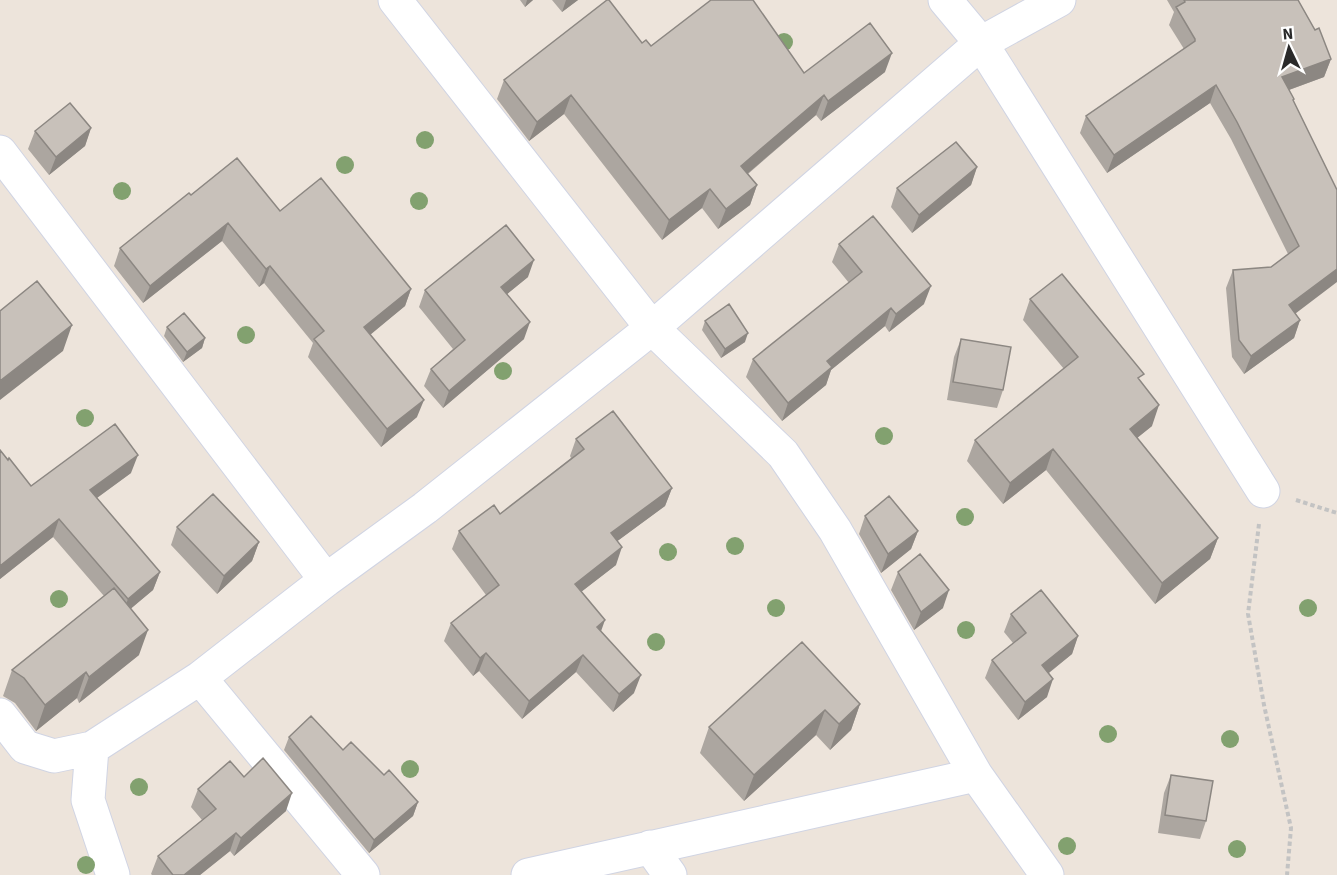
<svg xmlns="http://www.w3.org/2000/svg" width="1337" height="875" font-family="'Source Sans 3',sans-serif">
	<rect width="100%" height="100%" fill="#ede4db"/>
	<g fill="none" stroke-linecap="round" stroke-linejoin="round">
		<defs>
			<path id="minor" d="M395 0 652 328 783 454 835 530 976 775 1047 875
				M945 0 981 43 1263 491
				M0 152 326 580
				M200 678 363 875
				M0 715 25 747 54 756 92 748 200 678 326 580 425 508 652 328 981 43 1059 0
				M92 748 88 800 113 875
				M650 847 670 875
				M528 875 976 775"/>
		</defs>
		<!-- minor casing -->
		<use href="#minor" stroke="#d0d4e3" stroke-width="35"/>
		<!-- path -->
		<path stroke="#c3c3c3" stroke-width="4" stroke-dasharray="4.5 3" stroke-linecap="butt" d="M1296 500 1337 513
			M1259 524 1248 614 1264 705 1291 828 1287 875"/>
		<!-- minor -->
		<use href="#minor" stroke="#fff" stroke-width="33"/>
	</g>
	<!-- trees -->
	<g fill="#82a16f">
		<circle cx="784" cy="42" r="9"/>
		<circle cx="425" cy="140" r="9"/>
		<circle cx="345" cy="165" r="9"/>
		<circle cx="122" cy="191" r="9"/>
		<circle cx="419" cy="201" r="9"/>
		<circle cx="246" cy="335" r="9"/>
		<circle cx="503" cy="371" r="9"/>
		<circle cx="85" cy="418" r="9"/>
		<circle cx="884" cy="436" r="9"/>
		<circle cx="965" cy="517" r="9"/>
		<circle cx="735" cy="546" r="9"/>
		<circle cx="668" cy="552" r="9"/>
		<circle cx="59" cy="599" r="9"/>
		<circle cx="776" cy="608" r="9"/>
		<circle cx="1308" cy="608" r="9"/>
		<circle cx="966" cy="630" r="9"/>
		<circle cx="656" cy="642" r="9"/>
		<circle cx="1108" cy="734" r="9"/>
		<circle cx="1230" cy="739" r="9"/>
		<circle cx="410" cy="769" r="9"/>
		<circle cx="139" cy="787" r="9"/>
		<circle cx="1067" cy="846" r="9"/>
		<circle cx="1237" cy="849" r="9"/>
		<circle cx="86" cy="865" r="9"/>
	</g>
	<!-- wall -->
	<path fill="#aca6a0" d="M520 0H533L525 7Z
		M552 0H578L562 12Z
		M1167 0H1298L1331 59 1324 77 1289 90 1294 102 1337 190 1295 313 1300 320 1294 338 1244 374 1232 357 1226 288 1233 270 1271 267 1288 254 1231 139 1210 103 1107 173 1080 133 1086 116 1184 49 1169 25 1174 12Z
		M642 43 651 46 804 73 885 72 821 121 816 115 748 174 757 185 750 205 718 229 702 208 662 240 564 114 529 141 497 99 504 80Z
		M91 128 85 146 49 175 28 149 35 131Z
		M977 167 971 185 912 233 891 207 897 188Z
		M191 195 280 211 411 289 405 306 370 334 417 417 381 447 308 357 313 343 264 283 259 287 222 241 143 303 114 266 120 248Z
		M839 244 924 304 889 332 885 326 831 370 826 385 782 421 746 377 753 359 849 283 832 262Z
		M528 277 507 294 524 339 443 408 424 386 431 369 453 349 419 307 425 290Z
		M1030 299 1141 382 1152 426 1137 438 1218 538 1210 559 1155 604 1046 470 1003 504 967 461 975 440 1064 369 1023 320Z
		M705 321 745 342 721 358 702 330Z
		M167 327 205 338 202 348 183 362 164 336Z
		M961 339 1003 390 997 408 947 400 954 357Z
		M576 439 672 488 665 506 617 541 616 565 581 592 601 632 634 693 613 712 576 672 522 719 479 671 473 676 444 641 451 623 486 595 452 549 459 531 500 514 571 458 570 456Z
		M0 450 31 486 131 473 97 498 160 572 153 590 131 608 139 655 79 703 77 698 36 731 15 703 3 696 12 670 104 596 53 537 0 579Z
		M865 516 918 531 911 549 881 573 859 534Z
		M177 527 259 542 252 561 217 594 171 545Z
		M898 572 943 608 914 630 891 590Z
		M1011 614 1078 636 1072 654 1049 673 1047 697 1018 720 985 678 992 660 1013 643 1004 632Z
		M860 704 851 730 830 750 816 735 744 801 700 753 709 727Z
		M289 737 343 750 384 775 418 802 413 816 369 853 284 750Z
		M1171 775 1206 821 1200 839 1158 833 1164 793Z
		M244 777 286 811 234 856 230 851 200 875H152L151 874 158 856 202 820 191 807 198 789Z"/>
	<!-- shaded-wall -->
	<path fill="#8c8782" d="M527 0H533L525 7Z
		M566 0H578L562 12Z
		M892 53 885 72 821 121 828 101Z
		M1331 59 1324 77 1275 95 1282 77Z
		M1216 85 1210 103 1107 173 1114 155Z
		M571 95 564 114 529 141 537 122Z
		M824 95 816 115 734 185 741 166Z
		M91 128 85 146 49 175 56 157Z
		M977 167 971 185 912 233 919 215Z
		M757 185 750 205 718 229 726 209Z
		M710 189 702 208 662 240 669 220Z
		M228 223 222 241 143 303 150 286Z
		M534 260 528 277 495 304 501 287Z
		M270 266 264 283 259 287 266 269Z
		M1337 269V282L1283 323 1289 305Z
		M931 286 924 304 889 332 896 314Z
		M411 289 405 306 358 345 364 327Z
		M891 308 885 326 831 370 826 385 782 421 788 403 827 361Z
		M1300 320 1294 338 1244 374 1251 356Z
		M530 322 524 339 443 408 449 391Z
		M72 325 63 351 0 400V381Z
		M748 333 745 342 721 358 725 349Z
		M205 338 202 348 183 362 187 352Z
		M424 400 417 417 381 447 387 429Z
		M1159 405 1152 426 1122 450 1130 429Z
		M1053 449 1046 470 1003 504 1010 483Z
		M138 455 131 473 83 508 90 490Z
		M672 488 665 506 604 551 611 533Z
		M59 519 53 537 0 579V566Z
		M918 531 911 549 881 573 888 554Z
		M1218 538 1210 559 1155 604 1162 583Z
		M259 542 252 561 217 594 224 576Z
		M622 547 616 565 568 602 575 584Z
		M160 572 153 590 121 617 128 599Z
		M949 590 943 608 914 630 921 612Z
		M605 620 599 637 597 627Z
		M148 630 139 655 79 703 89 677Z
		M1078 636 1072 654 1036 683 1042 665Z
		M486 653 479 671 473 676 480 658Z
		M583 655 576 672 522 719 529 701Z
		M86 672 77 698 36 731 45 705Z
		M641 675 634 693 613 712 619 694Z
		M1053 679 1047 697 1018 720 1025 702Z
		M860 704 851 730 830 750 839 724Z
		M825 710 816 735 744 801 754 775Z
		M292 793 286 811 234 856 241 838Z
		M418 802 413 816 369 853 374 840Z
		M236 833 230 851 200 875H184Z"/>
	<!-- building -->
	<path fill="#c8c1ba" stroke="#8c8782" stroke-width="1.5" d="M607 0H609L642 43 646 40 651 46 711 0H753L804 73 870 23 892 53 828 101 824 95 741 166 757 185 726 209 710 189 669 220 571 95 537 122 504 80Z
		M1184 0H1298L1315 30 1319 28 1331 59 1282 77 1294 99 1293 100 1337 190V269L1289 305 1300 320 1251 356 1239 340 1233 270 1271 267 1299 246 1237 122 1216 85 1114 155 1086 116 1195 41V39L1176 7 1185 2Z
		M70 103 91 128 56 157 35 131Z
		M956 142 977 167 919 215 897 188Z
		M237 158 280 211 321 178 411 289 364 327 424 400 387 429 314 339 324 331 270 266 266 269 228 223 150 286 120 248 189 193 191 195Z
		M873 216 931 286 896 314 891 308 827 361 832 367 788 403 753 359 862 272 839 244Z
		M506 225 534 260 501 287 530 322 449 391 431 369 465 340 425 290Z
		M1062 274 1144 374 1138 378 1159 405 1130 429 1218 538 1162 583 1053 449 1010 483 975 440 1078 357 1030 299Z
		M37 281 72 325 0 381V311Z
		M729 304 748 333 725 349 705 321Z
		M184 313 205 338 187 352 167 327Z
		M961 339 1011 347 1003 390 953 382Z
		M613 411 672 488 611 533 622 547 575 584 605 620 597 627 641 675 619 694 583 655 529 701 486 653 480 658 451 623 499 585 459 531 494 505 500 514 584 449 576 439Z
		M115 424 138 455 90 490 160 572 128 599 59 519 0 566V450L8 460 9 458 31 486Z
		M213 494 259 542 224 576 177 527Z
		M889 496 918 531 888 554 865 516Z
		M920 554 949 590 921 612 898 572Z
		M114 588 148 630 89 677 86 672 45 705 24 678 12 670Z
		M1041 590 1078 636 1042 665 1053 679 1025 702 992 660 1026 633 1011 614Z
		M802 642 860 704 839 724 825 710 754 775 709 727Z
		M311 716 343 750 351 742 384 775 389 770 418 802 374 840 289 737Z
		M263 758 292 793 241 838 236 833 184 875H173L158 856 216 809 198 789 230 761 244 777Z
		M1171 775 1213 781 1206 821 1165 815Z"/>
	<!-- north arrow -->
	<g transform="translate(1289 48) rotate(355)" stroke="#ffffff" stroke-width="4.5" paint-order="stroke">
	<path d="M0-4.5L10 22L0 15L-10 22Z" fill="#2a2a2a"/>
	<text y="-9" font-size="16" font-weight="bold" text-anchor="middle" fill="#2a2a2a">N</text>
	</g>
</svg>
